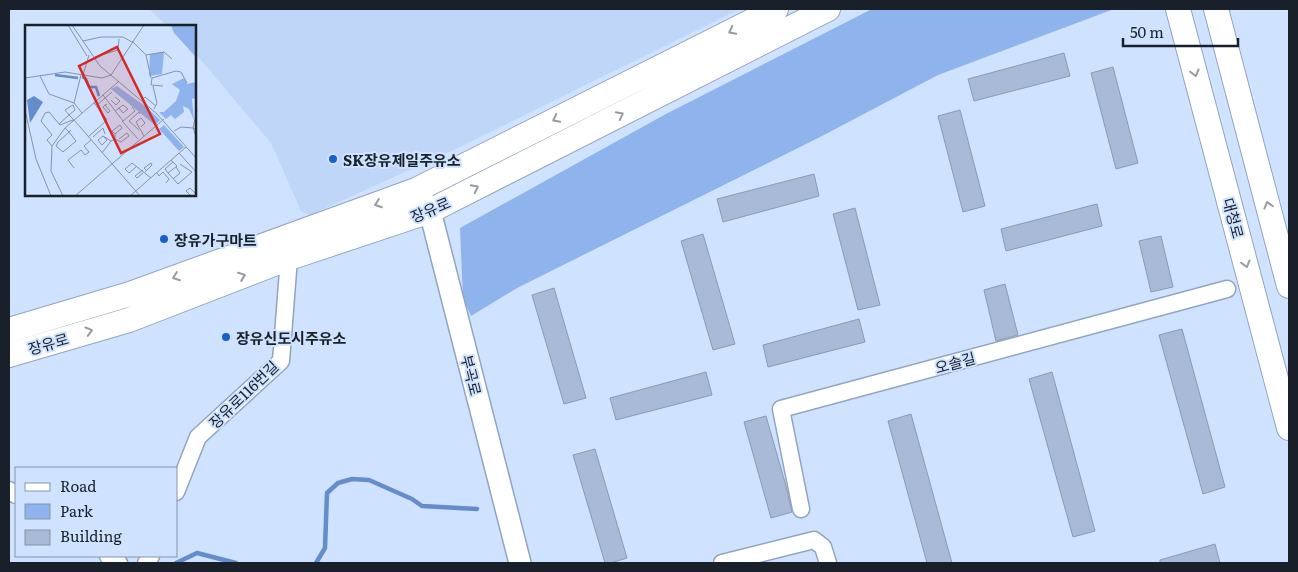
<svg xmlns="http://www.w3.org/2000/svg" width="1298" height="572" font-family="Literata,'Noto Sans KR',serif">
	<rect width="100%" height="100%" fill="#cfe2ff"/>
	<!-- built -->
	<path fill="#bfd6f9" d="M149 9H740L460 147 310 215 301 211 271 143 195 53V26H167Z"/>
	<!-- green -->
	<path fill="#8fb3ec" d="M872 9H1114L938 75 822 136 517 288 471 316 463 298 460 228 664 115Z"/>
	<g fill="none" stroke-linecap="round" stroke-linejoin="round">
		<!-- stream -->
		<path stroke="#658ccb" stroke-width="4.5" d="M176 563 197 553 236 563
			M316 563 325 548 327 493 338 483 352 479 369 480 412 499 422 506 477 509"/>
	</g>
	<!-- building -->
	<path fill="#a8bad6" stroke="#899ab5" d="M1064 53 1070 76 974 101 968 79Z
		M1113 67 1138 163 1116 169 1091 73Z
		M960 110 985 206 963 212 938 116Z
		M814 174 819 196 723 222 717 199Z
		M1097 204 1102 226 1006 251 1001 229Z
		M855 208 880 305 858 310 833 214Z
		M703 234 735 344 713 350 681 241Z
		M1161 236 1173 287 1151 292 1139 241Z
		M1005 284 1018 335 996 341 984 290Z
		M554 288 586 398 564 404 532 295Z
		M859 319 865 342 768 367 763 345Z
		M1182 329 1225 487 1203 494 1159 335Z
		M706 372 712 395 616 420 610 398Z
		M1052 372 1095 531 1073 537 1029 379Z
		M911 414 952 563H927L888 421Z
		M766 416 786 486 792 512 771 518 744 422Z
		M595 449 627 558 611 563H605L573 455Z
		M1215 544 1220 563H1160V560Z"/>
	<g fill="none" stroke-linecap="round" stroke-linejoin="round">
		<defs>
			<path id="minor" d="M9 490 16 495
				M176 492 198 437 281 361 289 258
				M801 509 781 409 1227 289
				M108 556 119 563
				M146 563 151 556
				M722 563 814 540 823 547 828 563"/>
			<path id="tertiary" d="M421 197 430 211 520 563"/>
			<path id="secondary" d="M1178 9 1289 428
				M1216 9 1289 286
				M9 330 130 294 416 190 776 9
				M9 355 129 320 289 258 430 211 828 9"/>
		</defs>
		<!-- minor casing -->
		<use href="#minor" stroke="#93a4bf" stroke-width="19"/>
		<!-- tertiary casing -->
		<use href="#tertiary" stroke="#93a4bf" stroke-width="24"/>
		<!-- secondary casing -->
		<use href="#secondary" stroke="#93a4bf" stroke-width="26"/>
		<!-- minor -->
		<use href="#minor" stroke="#fff" stroke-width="16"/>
		<!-- tertiary -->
		<use href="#tertiary" stroke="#fff" stroke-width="21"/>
		<!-- secondary -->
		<use href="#secondary" stroke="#fff" stroke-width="24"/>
	</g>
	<!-- one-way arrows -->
	<defs><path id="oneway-chevron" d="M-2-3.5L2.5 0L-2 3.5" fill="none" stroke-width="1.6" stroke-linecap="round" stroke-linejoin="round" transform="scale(1.25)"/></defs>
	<g stroke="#989b9f">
		<use href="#oneway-chevron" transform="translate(732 31) rotate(153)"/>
		<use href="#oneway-chevron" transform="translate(1195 73) rotate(75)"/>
		<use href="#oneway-chevron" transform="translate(620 115) rotate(-27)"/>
		<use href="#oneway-chevron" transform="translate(556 119) rotate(153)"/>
		<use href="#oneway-chevron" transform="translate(475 188) rotate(-27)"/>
		<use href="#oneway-chevron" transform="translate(378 204) rotate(160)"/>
		<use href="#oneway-chevron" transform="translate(1268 205) rotate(-105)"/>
		<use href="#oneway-chevron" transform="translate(1246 264) rotate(75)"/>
		<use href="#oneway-chevron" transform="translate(242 276) rotate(-21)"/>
		<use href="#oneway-chevron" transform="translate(176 277) rotate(160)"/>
		<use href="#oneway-chevron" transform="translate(89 331) rotate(-16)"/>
	</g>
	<!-- markers -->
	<g fill="#1a5fca" stroke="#cfe2ff" stroke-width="2">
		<circle cx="333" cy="159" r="5"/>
		<circle cx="164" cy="239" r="5"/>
		<circle cx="226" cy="337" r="5"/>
	</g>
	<g text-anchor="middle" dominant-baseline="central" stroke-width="4" stroke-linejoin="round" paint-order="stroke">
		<!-- poi labels -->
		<g font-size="15" font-weight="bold" fill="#19202a" stroke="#cfe2ff" text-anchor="start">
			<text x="343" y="159">SK장유제일주유소</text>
			<text x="174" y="239">장유가구마트</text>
			<text x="236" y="337">장유신도시주유소</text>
		</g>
		<!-- street labels -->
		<g font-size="15" fill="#19202a" stroke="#cfe2ff">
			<text transform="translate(430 209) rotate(-23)">장유로</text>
			<text transform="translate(1234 218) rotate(75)">대청로</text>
			<text transform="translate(48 343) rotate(-16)">장유로</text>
			<text transform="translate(955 362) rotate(-15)">오솔길</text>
			<text transform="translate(472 375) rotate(76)">부곡로</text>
			<text transform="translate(243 394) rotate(-44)">장유로116번길</text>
		</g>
	</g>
	<!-- overview -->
	<g transform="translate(25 25)">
		<rect width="171" height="171" fill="#cfe2ff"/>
		<path d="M146 0H171V32L149 8ZM139 27 137 49 124 51 125 29ZM159 53 162 59 171 57V73L167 74 169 95 164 84 158 81 159 87 150 94 146 90 141 94 134 87H139L151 76 155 65 147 59ZM92 61 120 81 135 95 130 100 86 64ZM139 100 159 122 154 126 134 104Z" fill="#8fb3ec"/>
		<path d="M9 71 18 77 5 98 2 75Z" fill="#658ccb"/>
		<path fill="none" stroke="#658ccb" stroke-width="2.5" d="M30 50 53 53M57 52 61 54 64 62H71L74 71"/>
		<path fill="none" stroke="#8694aa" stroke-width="1" d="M43 0 62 31M47 0 75 41 132 89 172 134M58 16 76 12H98L107 17M107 16 121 30 126 53M121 30 139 27 147 34M70 32 93 25 94 14M58 50 64 30M15 51 24 69 49 78 57 88M0 53 40 47 77 53 86 50 119 0M128 61 132 78 129 84M138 61 126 60 127 53 151 46 156 47 162 58M78 70 98 96 110 86 107 82M86 75 91 80 95 76 90 72M117 75 120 72 131 81M49 78 56 50M72 80 87 67M80 80 85 86 83 88 78 82 80 80 82 79M0 85 11 134 26 171M172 85 168 103 172 105M90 86 94 83 98 88 103 84 98 80 94 83M97 96 113 114M34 99 44 90 50 85 48 80 40 85 44 90 49 95 115 171M116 102 120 98 116 93 111 97 119 111M40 103 44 107 51 116 38 127 31 121 33 117 44 107 46 105M114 105 104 96 114 87 115 89M149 106 156 102 168 103 172 114M90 109 87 106 95 100 97 103 90 109V114M78 111 82 115 77 120 73 115ZM63 112 82 95 69 78M68 112 78 103 80 109M86 116 90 114 96 117 104 111 102 108 94 114M27 121 22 115 27 110 16 96 20 88 24 87 35 100 48 95M77 128 86 116 78 111M154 128 172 148M146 135 152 141 143 148 153 159 167 147 155 139M111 142 104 148 100 144 107 138 126 153M49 143 43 135 56 125 60 130 64 127 59 121 66 115M118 145 110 151 112 153 118 148M120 147 127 140 126 138 119 143 121 145M132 148 134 151 138 147 144 154 141 158M143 148 140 144 148 137M148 154 155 148 151 142M38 171 26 146 27 121 40 103 93 57M50 171 139 94M105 171 161 122M166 171 161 166 165 163 170 168"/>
		<path fill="#d62828" fill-opacity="0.15" stroke="#d62828" stroke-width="2.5" d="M92 22 135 109 96 128 54 41Z"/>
		<rect width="171" height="171" fill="none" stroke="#19202a" stroke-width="2.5"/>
	</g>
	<!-- border -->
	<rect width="1298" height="572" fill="none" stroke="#19202a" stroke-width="20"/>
	<!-- legend -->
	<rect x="15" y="467" width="162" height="90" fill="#cfe2ff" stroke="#8694aa"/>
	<rect x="25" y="483" width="25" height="8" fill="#ffffff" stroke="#8694aa"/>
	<text x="60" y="492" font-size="15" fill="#19202a">Road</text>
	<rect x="25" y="504" width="25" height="15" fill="#8fb3ec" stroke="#8694aa"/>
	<text x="60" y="517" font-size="15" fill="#19202a">Park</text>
	<rect x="25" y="530" width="25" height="15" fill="#a8bad6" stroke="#8694aa"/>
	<text x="60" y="542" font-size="15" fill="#19202a">Building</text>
	<!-- scale -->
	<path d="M1123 38v8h115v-8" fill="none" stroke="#19202a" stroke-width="2.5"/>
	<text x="1130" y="38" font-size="15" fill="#19202a" stroke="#cfe2ff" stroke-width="4" paint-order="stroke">50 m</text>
</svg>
